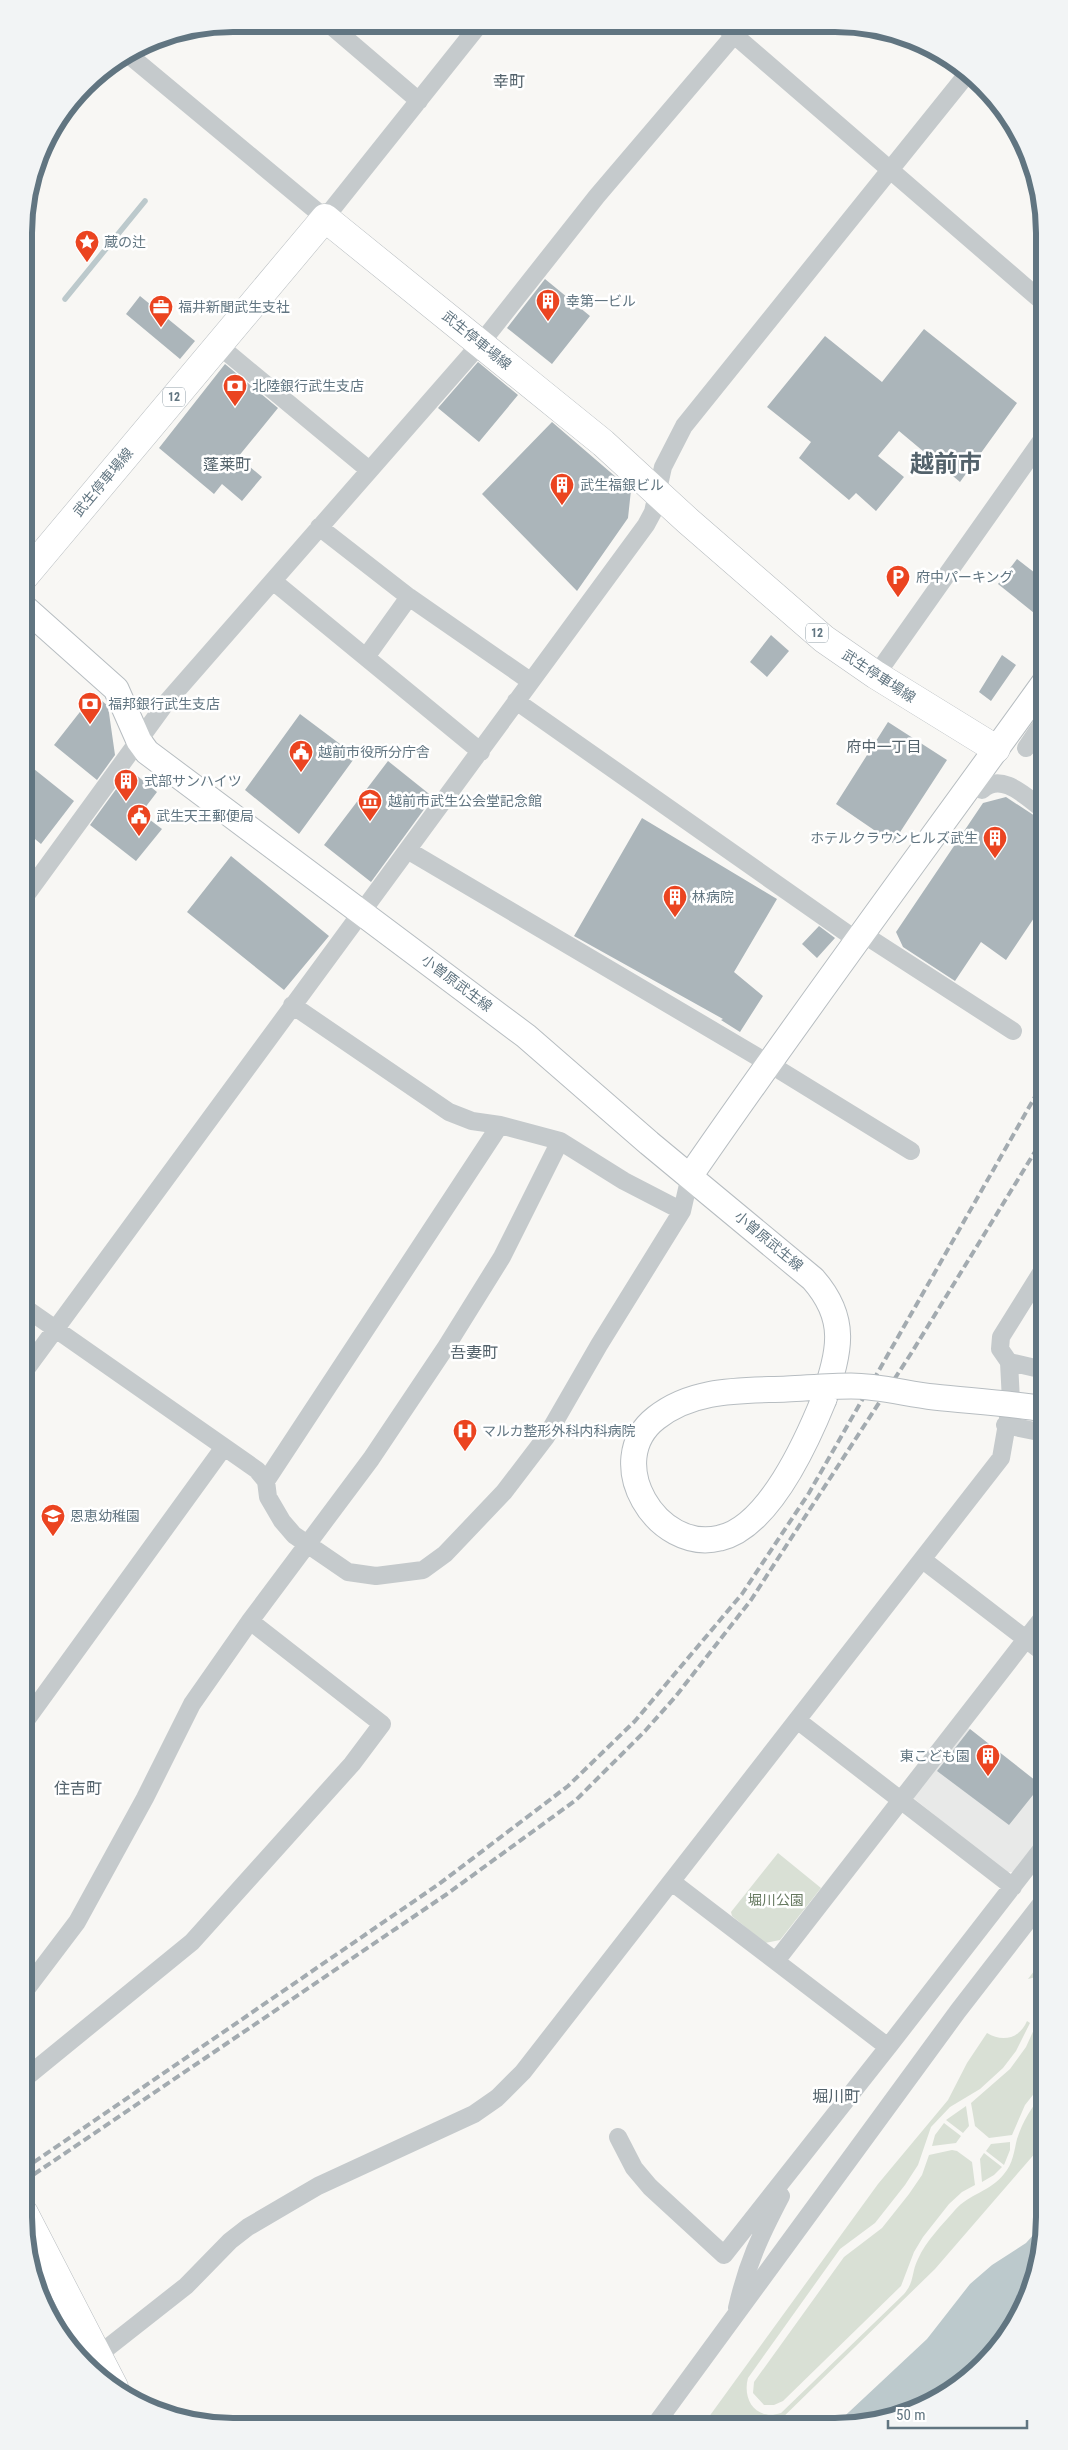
<svg xmlns="http://www.w3.org/2000/svg" width="1068" height="2450" font-family="'Roboto Condensed','Noto Sans JP',sans-serif">
	<rect width="100%" height="100%" fill="#f8f7f4"/>
	<!-- built -->
	<path fill="#e8e9e8" d="M967 1727 1044 1787V1836L1017 1872H1006L912 1797Z"/>
	<!-- green -->
	<path fill="#d9e0d5" d="M778 1853 821 1888 780 1940 765 1943 732 1916 731 1912Z
		M1044 1958V1975L1028 1979Z
		M1027 2021 1030 2023 1016 2051 1003 2068 980 2089 950 2107 931 2127 918 2165 905 2185 875 2223 840 2249 748 2378C742 2400 756 2421 781 2413L904 2294C915 2281 911 2273 918 2259 926 2241 942 2225 955 2210 969 2194 991 2191 1004 2174 1013 2164 1014 2151 1017 2139 1023 2120 1032 2107 1044 2092V2143L935 2269 774 2426 703 2425 878 2184 948 2100 967 2063 987 2033C1003 2043 1020 2038 1027 2021Z
		M1036 2025H1044V2081L1025 2105 1012 2135 989 2138 975 2126 971 2103 1010 2069 1026 2047Z
		M966 2106 969 2126 963 2133 946 2120Z
		M944 2123 961 2136 956 2143 932 2146 935 2135Z
		M1010 2142V2150L1004 2165 986 2151 991 2144Z
		M952 2150 957 2151 972 2162 975 2185 962 2192 949 2204 923 2237 914 2252 901 2286 783 2401 774 2405H764L753 2393 754 2382 844 2257 882 2228 909 2194 922 2175 929 2155Z
		M984 2153 1002 2167 994 2175 982 2182 980 2159Z"/>
	<!-- water -->
	<path fill="#bcc9cc" d="M1044 2223 1028 2297 992 2355 951 2391 889 2419 834 2426 927 2339 970 2284 992 2265 1026 2243Z"/>
	<g fill="none" stroke-linecap="round" stroke-linejoin="round">
		<!-- stream -->
		<path stroke="#bcc9cc" stroke-width="5.5" d="M65 299 145 201"/>
	</g>
	<!-- building -->
	<path fill="#abb5ba" d="M545 279 590 316 552 364 507 328Z
		M140 296 195 341 180 359 126 314Z
		M924 329 1017 403 960 482 899 431 878 456 904 477 876 511 856 493 849 500 799 458 811 442 767 407 825 336 882 382Z
		M478 362 518 395 479 442 438 408Z
		M225 364 278 408 238 457 262 477 242 501 222 484 214 494 159 448Z
		M552 422 631 490 628 518 577 591 482 494Z
		M1017 559 1044 580V621L998 584Z
		M771 635 789 651 767 677 750 662Z
		M1002 655 1016 665 991 701 979 692Z
		M94 694 108 706 115 755 97 780 54 745Z
		M300 714 356 756 299 834 245 790Z
		M888 722 947 760 893 843 836 804Z
		M24 761 74 801 41 844 24 830Z
		M388 761 433 797 371 882 324 845Z
		M130 770 157 792 141 813 162 829 136 861 90 825Z
		M1006 797 1038 818 1044 820V903L1006 960 981 942 955 981 903 947 896 932 983 803Z
		M642 818 777 899 734 972 763 996 740 1032 721 1020 723 1019 574 936Z
		M231 856 329 936 284 990 187 912Z
		M819 926 835 938 817 958 802 944Z
		M970 1729 1041 1785 1009 1825 937 1771Z"/>
	<g fill="none" stroke-linecap="round" stroke-linejoin="round">
		<defs>
			<path id="secondary" d="M24 607 116 689 139 741 147 752 526 1036 649 1143 813 1279C849 1320 839 1351 824 1399
				M690 1176C805 1009 926 847 1044 683"/>
			<path id="primary" d="M24 577 325 218 603 443 688 521 824 639 876 675 996 749
				M24 2213 114 2387"/>
		</defs>
		<!-- secondary casing -->
		<use href="#secondary" stroke="#b7bdc1" stroke-width="27"/>
		<!-- primary casing -->
		<use href="#primary" stroke="#b8bdc0" stroke-width="29"/>
		<!-- street -->
		<path stroke="#c5cacc" stroke-width="18" d="M329 24 419 101
			M725 27 1044 303
			M129 55 325 218 479 25
			M217 344 369 470
			M319 527 409 597 530 681
			M273 581 481 752
			M366 657 409 597
			M876 675 1044 437
			M516 701 858 941
			M1026 748 1044 721
			M982 790C1002 771 1027 798 1044 810
			M409 851 768 1063 911 1151
			M24 898 166 703 481 343 597 196 741 27
			M863 934 1013 1031
			M292 1005 449 1112 472 1121 500 1125 560 1141 624 1181 682 1211
			M24 1307 257 1470 266 1481 268 1497 282 1521 294 1535 348 1572 376 1576 423 1570 445 1554 504 1492 546 1437 599 1345 682 1211 690 1176
			M1044 1370 1009 1362 1000 1349 1001 1337 1044 1268
			M24 1372 646 525 653 512 663 467 684 426 968 73
			M1005 1425 1044 1433
			M266 1481 500 1125
			M923 1560 1044 1653
			M797 1720 1013 1887
			M24 1723 224 1447
			M672 1882 888 2047 1044 1846
			M776 1961 1044 1616
			M24 1992 77 1922 145 1798 192 1704 250 1621 371 1459 446 1347 502 1257 560 1141
			M24 2079 192 1942 352 1764 382 1724 250 1621
			M618 2137 634 2168 650 2187 724 2255 888 2047
			M737 2308C747 2264 760 2236 781 2196
			M92 2363 97 2356 186 2286 230 2241 248 2227 318 2186 474 2114 497 2098 523 2072 1001 1458 1011 1401 1009 1362
			M655 2425 958 2011 1044 1900"/>
		<!-- secondary -->
		<use href="#secondary" stroke="#fff" stroke-width="25"/>
		<!-- primary -->
		<use href="#primary" stroke="#fff" stroke-width="28"/>
		<!-- rail -->
		<path stroke="#a3abb0" stroke-width="4" stroke-dasharray="8 4" stroke-linecap="butt" d="M24 2169 439 1884 568 1786 635 1721 742 1594 809 1493 1044 1081
			M24 2181 447 1894 576 1800 645 1731 676 1696 751 1600 912 1352 1044 1137"/>
		<defs>
			<path id="secondary-bridge" d="M824 1399C807 1441 769 1527 720 1538 657 1554 601 1461 656 1418 694 1388 741 1391 787 1389 808 1388 830 1386 851 1386 879 1386 907 1394 934 1397 971 1401 1008 1403 1044 1409"/>
		</defs>
		<!-- secondary-bridge casing -->
		<use href="#secondary-bridge" stroke="#b7bdc1" stroke-width="27" stroke-linecap="butt"/>
		<!-- secondary-bridge -->
		<use href="#secondary-bridge" stroke="#fff" stroke-width="25"/>
	</g>
	<!-- icons -->
	<defs>
		<symbol id="sight-pin" viewBox="-11 -11 22 30"><path d="M0 17L-7.5 6A9.5 9.5 0 1 1 7.5 6Z" fill="#eb4420" stroke="#fff"/><path d="M0-6L1.8-2.2L6-1.7L2.9 1.2L3.7 5.4L0 3.3L-3.7 5.4L-2.9 1.2L-6-1.7L-1.8-2.2Z" fill="#fff"/></symbol>
		<symbol id="building-pin" viewBox="-11 -11 22 30"><path d="M0 17L-7.5 6A9.5 9.5 0 1 1 7.5 6Z" fill="#eb4420" stroke="#fff"/><path d="M-4-6H4V6H1V3H-1V6H-4ZM-2.5-4.3h1.7v1.8h-1.7ZM.8-4.3h1.7v1.8H.8ZM-2.5-1h1.7V.8h-1.7ZM.8-1h1.7V.8H.8Z" fill="#fff"/></symbol>
		<symbol id="office-pin" viewBox="-11 -11 22 30"><path d="M0 17L-7.5 6A9.5 9.5 0 1 1 7.5 6Z" fill="#eb4420" stroke="#fff"/><path d="M-6-3h4V-5.5h4V-3h4V5H-6ZM-1-4.5V-3h2v-1.5ZM-6 0V1H6V0Z" fill="#fff"/></symbol>
		<symbol id="bank-pin" viewBox="-11 -11 22 30"><path d="M0 17L-7.5 6A9.5 9.5 0 1 1 7.5 6Z" fill="#eb4420" stroke="#fff"/><path d="M-6-4H6V4H-6ZM0-2.3a2.3 2.3 0 1 0 0 4.6a2.3 2.3 0 1 0 0-4.6Z" fill="#fff"/></symbol>
		<symbol id="parking-pin" viewBox="-11 -11 22 30"><path d="M0 17L-7.5 6A9.5 9.5 0 1 1 7.5 6Z" fill="#eb4420" stroke="#fff"/><path d="M-3.5-5.5H1a3.5 3.5 0 0 1 0 7H-1V5.5H-3.5ZM-1-3.4V-.6H.8a1.4 1.4 0 0 0 0-2.8Z" fill="#fff"/></symbol>
		<symbol id="civic-pin" viewBox="-11 -11 22 30"><path d="M0 17L-7.5 6A9.5 9.5 0 1 1 7.5 6Z" fill="#eb4420" stroke="#fff"/><path d="M-.6-6.5H3V-4.5H.6V-3L4-1V1h2V6H-6V1h2V-1L-.6-3ZM-1.2 2.5V6h2.4V2.5Z" fill="#fff"/></symbol>
		<symbol id="museum-pin" viewBox="-11 -11 22 30"><path d="M0 17L-7.5 6A9.5 9.5 0 1 1 7.5 6Z" fill="#eb4420" stroke="#fff"/><path d="M0-6L6-3V-2H-6V-3ZM-5-1h2V3h-2ZM-1-1h2V3h-2ZM3-1h2V3H3ZM-6 4H6V6H-6Z" fill="#fff"/></symbol>
		<symbol id="hospital-pin" viewBox="-11 -11 22 30"><path d="M0 17L-7.5 6A9.5 9.5 0 1 1 7.5 6Z" fill="#eb4420" stroke="#fff"/><path d="M-5-5h3v3.5h4V-5h3V5h-3V1.5h-4V5h-3Z" fill="#fff"/></symbol>
		<symbol id="school-pin" viewBox="-11 -11 22 30"><path d="M0 17L-7.5 6A9.5 9.5 0 1 1 7.5 6Z" fill="#eb4420" stroke="#fff"/><path d="M0-5L7-2L0 1L-7-2ZM-4 1L0 2.5L4 1V4Q0 6-4 4Z" fill="#fff"/></symbol>
	</defs>
	<g fill-rule="evenodd">
		<use href="#sight-pin" x="73" y="228" width="28" height="38"/>
		<use href="#building-pin" x="534" y="287" width="28" height="38"/>
		<use href="#office-pin" x="147" y="293" width="28" height="38"/>
		<use href="#bank-pin" x="221" y="372" width="28" height="38"/>
		<use href="#building-pin" x="548" y="471" width="28" height="38"/>
		<use href="#parking-pin" x="884" y="563" width="28" height="38"/>
		<use href="#bank-pin" x="76" y="690" width="28" height="38"/>
		<use href="#civic-pin" x="287" y="738" width="28" height="38"/>
		<use href="#building-pin" x="112" y="767" width="28" height="38"/>
		<use href="#museum-pin" x="356" y="787" width="28" height="38"/>
		<use href="#civic-pin" x="125" y="802" width="28" height="38"/>
		<use href="#building-pin" x="981" y="824" width="28" height="38"/>
		<use href="#building-pin" x="661" y="883" width="28" height="38"/>
		<use href="#hospital-pin" x="451" y="1417" width="28" height="38"/>
		<use href="#school-pin" x="39" y="1502" width="28" height="38"/>
		<use href="#building-pin" x="974" y="1742" width="28" height="38"/>
	</g>
	<g text-anchor="middle" dominant-baseline="central" stroke-width="5" stroke-linejoin="round" paint-order="stroke">
		<!-- shield labels -->
		<g fill="#fff" stroke="#909ea7" stroke-width="1">
			<rect x="163" y="387.5" width="22" height="19" rx="4"/>
			<rect x="806" y="623.5" width="22" height="19" rx="4"/>
		</g>
		<g font-size="12" font-weight="bold" fill="#617581">
			<text x="174" y="397">12</text>
			<text x="817" y="633">12</text>
		</g>
		<!-- poi labels -->
		<g font-size="14" fill="#617581" stroke="#fff" text-anchor="start">
			<text x="104" y="242">蔵の辻</text>
			<text x="566" y="301">幸第一ビル</text>
			<text x="178" y="307">福井新聞武生支社</text>
			<text x="252" y="386">北陸銀行武生支店</text>
			<text x="580" y="485">武生福銀ビル</text>
			<text x="916" y="577">府中パーキング</text>
			<text x="108" y="704">福邦銀行武生支店</text>
			<text x="318" y="752">越前市役所分庁舎</text>
			<text x="144" y="781">式部サンハイツ</text>
			<text x="388" y="801">越前市武生公会堂記念館</text>
			<text x="156" y="816">武生天王郵便局</text>
			<text x="978" y="838" text-anchor="end">ホテルクラウンヒルズ武生</text>
			<text x="692" y="897">林病院</text>
			<text x="482" y="1431">マルカ整形外科内科病院</text>
			<text x="70" y="1516">恩恵幼稚園</text>
			<text x="970" y="1756" text-anchor="end">東こども園</text>
		</g>
		<!-- street labels -->
		<g font-size="14" fill="#617581" stroke="#fff">
			<text transform="translate(477 340) rotate(39)">武生停車場線</text>
			<text transform="translate(103 482) rotate(-50)">武生停車場線</text>
			<text transform="translate(879 676) rotate(33)">武生停車場線</text>
			<text transform="translate(457 983) rotate(37)">小曽原武生線</text>
			<text transform="translate(769 1241) rotate(40)">小曽原武生線</text>
		</g>
		<!-- park labels -->
		<g font-size="14" fill="#667960" stroke="#fff">
			<text x="776" y="1900">堀川公園</text>
		</g>
		<!-- neighbourhood labels -->
		<g font-size="15" fill="#53626b" stroke="#fff">
			<text x="884" y="747">府中一丁目</text>
		</g>
		<!-- quarter labels -->
		<g font-size="16" fill="#53626b" stroke="#fff">
			<text x="509" y="81">幸町</text>
			<text x="227" y="464">蓬莱町</text>
			<text x="474" y="1352">吾妻町</text>
			<text x="78" y="1788">住吉町</text>
			<text x="836" y="2096">堀川町</text>
		</g>
		<!-- town labels -->
		<g font-size="24" font-weight="bold" fill="#53626b" stroke="#fff">
			<text x="946" y="464">越前市</text>
		</g>
	</g>
	<!-- crop -->
	<path d="M0 0H1068V2450H0ZM233 32H835A201 201 0 0 1 1036 233V2217A201 201 0 0 1 835 2418H233A201 201 0 0 1 32 2217V233A201 201 0 0 1 233 32Z" fill="#f2f4f5" fill-rule="evenodd"/>
	<path fill="none" stroke="#617581" stroke-width="6" d="M233 32H835A201 201 0 0 1 1036 233V2217A201 201 0 0 1 835 2418H233A201 201 0 0 1 32 2217V233A201 201 0 0 1 233 32Z"/>
	<!-- scale -->
	<path d="M888 2420v8h139v-8" fill="none" stroke="#617581" stroke-width="2.5"/>
	<text x="896" y="2420" font-size="15" fill="#617581" stroke="#ffffff" stroke-width="4" paint-order="stroke">50 m</text>
</svg>
